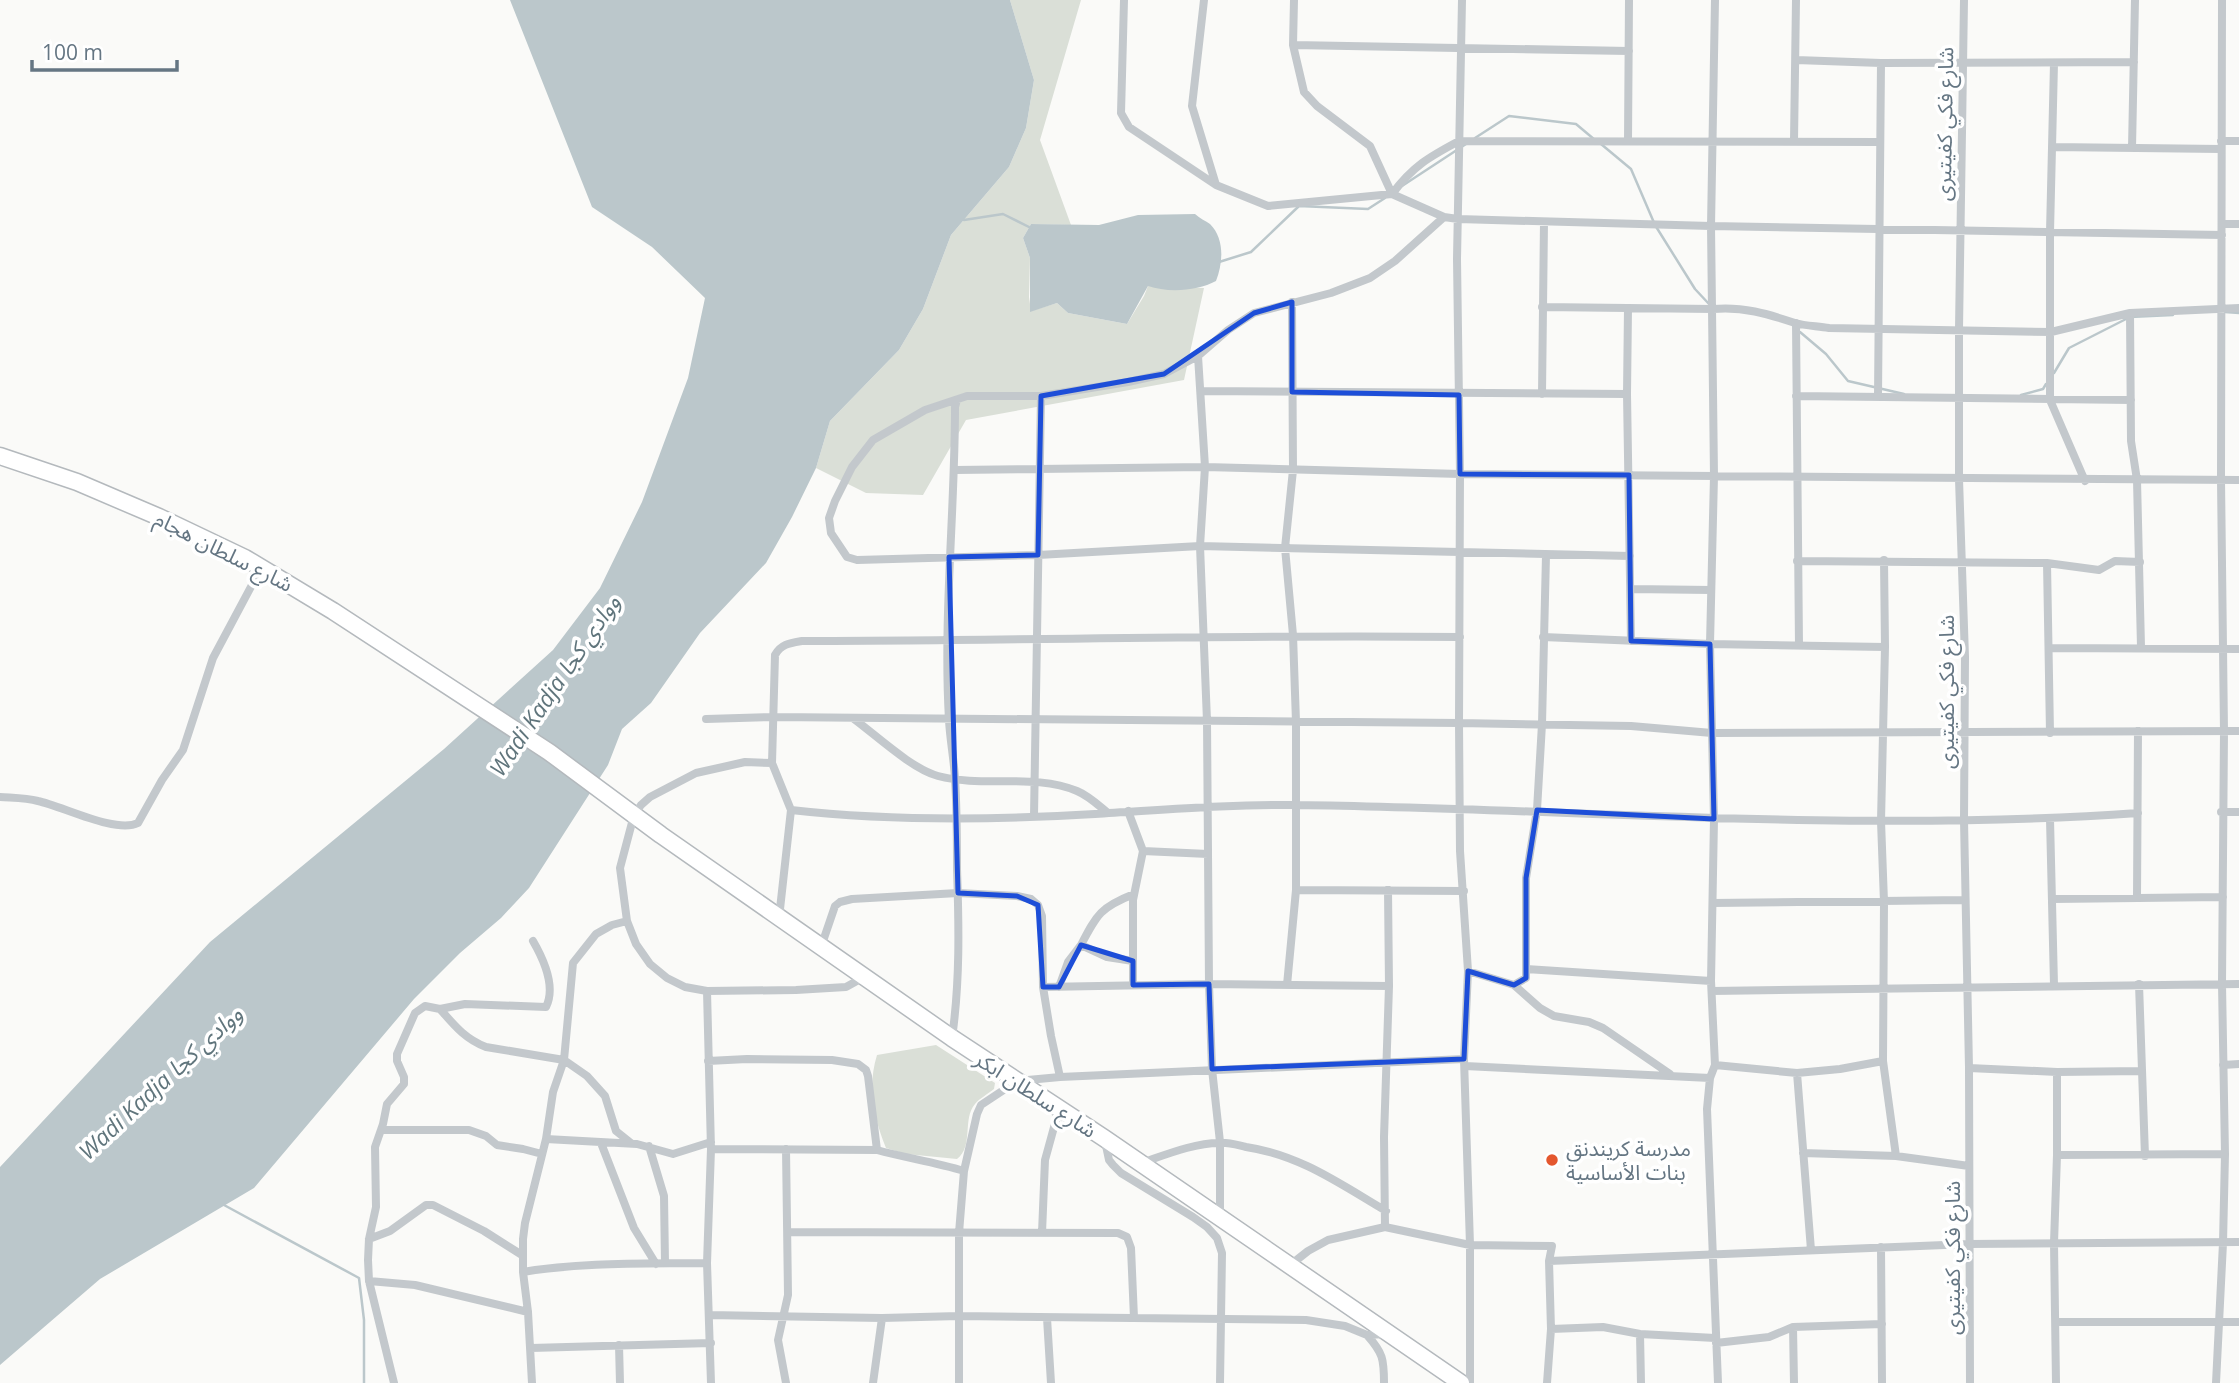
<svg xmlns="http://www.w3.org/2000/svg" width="2239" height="1383" font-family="'Open Sans','Noto Sans Arabic',sans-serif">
	<rect width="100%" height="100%" fill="#fafaf8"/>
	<!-- green -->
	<path fill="#dadfd7" d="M1010 0H1081L1040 140 1071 225 1031 224 1023 238 1030 258 1029 297 1031 311 1057 303 1068 313 1127 324 1144 296 1148 286 1204 288 1184 380 966 420 923 495 866 493 816 468 830 421 899 350 923 309 951 235 1009 167 1026 128 1034 80Z
		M936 1045 995 1083 994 1089C988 1094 980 1098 975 1104 962 1119 974 1146 957 1159L906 1154 886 1148C874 1118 867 1087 877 1055Z"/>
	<!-- water -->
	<path fill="#bbc7cb" d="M510 0H1010L1034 80 1026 128 1009 167 951 235 923 309 899 350 830 421 816 468 792 517 766 563 700 633 651 703 622 729 608 765 529 888 501 918 460 953 414 999 254 1188 100 1279 0 1365V1167L210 942 444 749 553 650 600 588 642 502 688 378 705 298 652 247 592 207Z
		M1195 214C1199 218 1206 221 1210 224 1225 239 1223 263 1216 281 1198 291 1168 293 1148 286L1127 324 1068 313 1057 303 1030 312V258L1023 238 1031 224 1099 225 1138 215Z"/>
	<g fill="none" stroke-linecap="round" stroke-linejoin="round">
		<!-- stream -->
		<path stroke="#bbc7cb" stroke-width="2.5" d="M1475 138 1509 116 1576 124 1595 140
			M1601 144 1631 169 1655 225 1695 289 1709 304
			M1402 186 1466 144
			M964 220 1003 214 1031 228
			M1219 262 1251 252 1299 206 1368 209 1385 198
			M2225 312 2239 313
			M1800 332 1826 354 1848 381 1904 394
			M2054 373 2069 348 2130 317 2173 315
			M2021 395 2043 389 2046 384
			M224 1205 359 1278 364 1320V1383"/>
		<defs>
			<path id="highway" d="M0 456 77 482 159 517 245 558 333 611 549 752 661 835 952 1038 1104 1138 1461 1383"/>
		</defs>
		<!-- highway casing -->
		<use href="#highway" stroke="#b4b9bd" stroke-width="19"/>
		<!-- street -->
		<path stroke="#c3c8cc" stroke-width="8" d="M1124 0 1121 113 1129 127 1216 185 1268 206 1392 194C1413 166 1429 157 1459 141L1879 142
			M1204 0 1192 106 1216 185
			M1294 0 1293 45 1304 92 1317 106 1370 146 1392 194 1444 217 1458 219 1711 226 2222 235
			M1462 0 1457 259 1460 474 1459 723 1460 851 1468 971 1464 1059 1470 1245V1383
			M1715 0 1711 226 1714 476 1710 644 1714 819 1711 981 1715 1065 1710 1078 1707 1109 1718 1383
			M1964 0 1959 329V479L1965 657 1964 820 1969 1068 1970 1383
			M1293 45 1629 51
			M1796 60 1881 63 2134 62
			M2054 63 2050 232V400L2085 481
			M1628 141 1629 0
			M1794 141 1796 0
			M2221 141H2239
			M2052 147 2221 149
			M2132 148 2135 0
			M1444 217 1395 261 1370 278 1331 293 1254 313 1228 330 1198 356 1164 374 1128 382 1041 396H967L925 410 873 440 852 467 835 501 829 518 831 533 847 557 857 560 1038 555 1200 546 1630 556
			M2222 224H2239
			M1542 307 1713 309C1742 306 1768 314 1795 323 1806 326 1818 326 1829 328L2051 332 2130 313 2239 308
			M1628 308 1627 394 1631 641
			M2130 313 2131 441 2137 480 2141 647
			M1796 323 1799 645
			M1198 356 1205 467 1200 546 1207 721 1209 984 1212 1069 1220 1142V1216
			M1201 391 1627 394
			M1542 394 1544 222
			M1796 396 2131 400
			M1878 397 1881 63
			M955 470 1205 467 1460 474 2239 480
			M1884 560 1885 647 1881 821 1884 902 1883 1061 1896 1156 1969 1166
			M1797 561 2047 563 2099 570 2115 561 2140 562
			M2047 563 2050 733
			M1631 589 1711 590
			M1460 637C1240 634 1021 641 802 641 790 643 781 644 775 655L772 763 791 810C889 821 997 820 1095 814 1163 810 1230 804 1298 805 1578 809 1859 833 2138 813
			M1543 637 1710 644 1885 647
			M2049 648 2239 649
			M706 719 774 717 1459 723 1631 726 1712 733 2239 731
			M854 719C877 736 912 769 938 776 983 788 1034 773 1077 791 1089 796 1098 805 1108 813
			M772 763 745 762 696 773 650 797 641 805 634 815 620 868 627 921 636 944 650 964 667 978 685 987 707 991 796 990 846 987 864 977
			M0 797C13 798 26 798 38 801 62 806 116 834 138 823L162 780 183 750 213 658 261 568
			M1128 811 1143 851 1133 900V985
			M2221 812H2239
			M1034 816 1041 396
			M2050 819 2054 985
			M1143 851 1208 854
			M1296 890 1464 891
			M2137 897 2138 731
			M2053 899 2223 897
			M1713 903 1964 900
			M779 918 791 810
			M1081 945C1097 914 1101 907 1134 894
			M821 947 835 906 840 902 852 899 958 893 1017 896 1031 899 1038 905 1042 916 1043 987 1051 1036 1060 1077
			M1526 969V878L1537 810 1542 724 1546 555
			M1468 971 1514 985 1526 978V969L1711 981
			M2139 984 2145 1156
			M1287 985 1296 890V722L1293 635 1285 548 1293 470 1292 302
			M1514 985 1540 1008 1554 1016 1589 1022 1603 1028 1670 1074
			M1389 986 1384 1137 1385 1227 1470 1245 1552 1246 1549 1261 1551 1329 1547 1383
			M1043 987 1209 984 1389 986 1388 890
			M1059 987 1068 962 1081 945 1107 957 1133 961
			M707 991 711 1149 707 1263 711 1383
			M1712 991 2239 984
			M440 1009 465 1004 546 1007C556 987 544 960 533 941
			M952 1038C960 982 959 926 957 869 957 839 957 809 955 779 954 759 950 740 949 720 943 616 955 512 955 407L957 400
			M708 1061 747 1059 832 1060 858 1064 866 1070 868 1076 877 1150C906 1158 935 1162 964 1171L959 1233V1383
			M1715 1065 1797 1073 1840 1069 1883 1061
			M2223 1065 2239 1064
			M1465 1066 1710 1078
			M1969 1068 2057 1072 2142 1071
			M1797 1073 1811 1250
			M381 1130H469L486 1136 497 1145 523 1149 542 1154
			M546 1139 637 1144 673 1154 711 1142
			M1105 1141 1109 1160 1113 1165 1121 1173 1193 1217 1207 1227 1217 1238 1222 1253 1220 1383
			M601 1143 634 1228 656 1264
			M649 1146 664 1196 665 1263
			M711 1149 877 1150
			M1803 1153 1896 1156
			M2057 1155 2225 1154
			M1141 1163C1165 1155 1194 1143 1219 1143 1228 1142 1237 1145 1246 1147 1300 1155 1340 1184 1386 1211
			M964 1171 977 1114 981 1105 1017 1081 1060 1077 1464 1059
			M788 1232 1118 1233 1127 1237 1131 1248 1134 1318
			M1042 1233 1045 1160 1059 1109
			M369 1239 390 1231 426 1205H433L484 1231 522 1255
			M1881 1247 1882 1383
			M1549 1261 1969 1244 2239 1242
			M1289 1266 1308 1251 1328 1240 1385 1227
			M523 1272C583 1262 646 1264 707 1263
			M369 1281 415 1285 528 1312
			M709 1315 882 1318 959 1316 1306 1320 1345 1326 1367 1335 1386 1334
			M1047 1318 1051 1383
			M2056 1322H2239
			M1793 1327 1794 1383
			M1551 1329 1603 1327 1640 1334 1715 1338
			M1640 1334 1641 1383
			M1367 1335C1383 1353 1384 1359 1384 1383
			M1716 1343 1769 1337 1793 1327 1882 1324
			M619 1345 620 1383
			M531 1348 711 1343
			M394 1383 369 1281 368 1260 369 1239 376 1207 375 1147 383 1124 387 1104 404 1084V1077L397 1061V1054L415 1013 425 1006 440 1009C454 1025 465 1039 486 1047L564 1060 587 1076 605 1096 616 1131 631 1143
			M532 1383 528 1312 523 1272V1239L525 1223 546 1139 553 1092 564 1060 573 963 596 934 612 925 627 921
			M786 1383 778 1340 788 1295 786 1149
			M873 1383 882 1318
			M2056 1383 2054 1243 2057 1155V1072
			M2216 1383 2223 1243 2225 1154 2222 984 2224 731 2221 480 2222 0"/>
		<!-- highway -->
		<use href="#highway" stroke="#fff" stroke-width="16"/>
	</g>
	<!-- marked area -->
	<path fill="none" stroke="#1d4ed8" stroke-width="5" stroke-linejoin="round" d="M1292 302V392L1459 395 1460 474 1629 475 1631 641 1710 644 1714 819 1537 810 1526 878V978L1514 985 1468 971 1464 1059 1212 1069 1209 984 1133 985V961L1081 945 1059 987H1043L1038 905 1017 896 958 893 949 557 1038 555 1041 396 1164 374 1254 313Z"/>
	<!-- markers -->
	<circle fill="#e4572e" stroke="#fff" stroke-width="2.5" cx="1552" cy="1160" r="7"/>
	<g text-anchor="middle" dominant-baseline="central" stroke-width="7" stroke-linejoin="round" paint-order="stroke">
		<!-- street labels -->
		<g font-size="21" fill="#657683" stroke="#fff">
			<text transform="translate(1944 124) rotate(-89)">شارع فكي كفيتيرى</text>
			<text transform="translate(224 551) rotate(27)">شارع سلطان هجام</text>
			<text transform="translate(1946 692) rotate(-90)">شارع فكي كفيتيرى</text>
			<text transform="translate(1036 1094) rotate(33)">شارع سلطان ابكر</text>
			<text transform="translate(1952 1258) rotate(-90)">شارع فكي كفيتيرى</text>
		</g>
		<!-- poi labels -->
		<g font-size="21" fill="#657683" stroke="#fff" text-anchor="start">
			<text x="1566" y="1148">مدرسة كريندنق<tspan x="1566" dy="24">بنات الأساسية</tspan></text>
		</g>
		<!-- water labels -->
		<g font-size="23" font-style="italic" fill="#60757c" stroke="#fff">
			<text transform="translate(554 685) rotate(-56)">Wadi Kadja ووادي كجا</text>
			<text transform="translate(160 1082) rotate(-43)">Wadi Kadja ووادي كجا</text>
		</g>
	</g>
	<!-- scale -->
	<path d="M32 60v10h145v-10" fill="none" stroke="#657683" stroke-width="3.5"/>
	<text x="42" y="60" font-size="21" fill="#657683" stroke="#ffffff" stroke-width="5" paint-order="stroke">100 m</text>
</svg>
